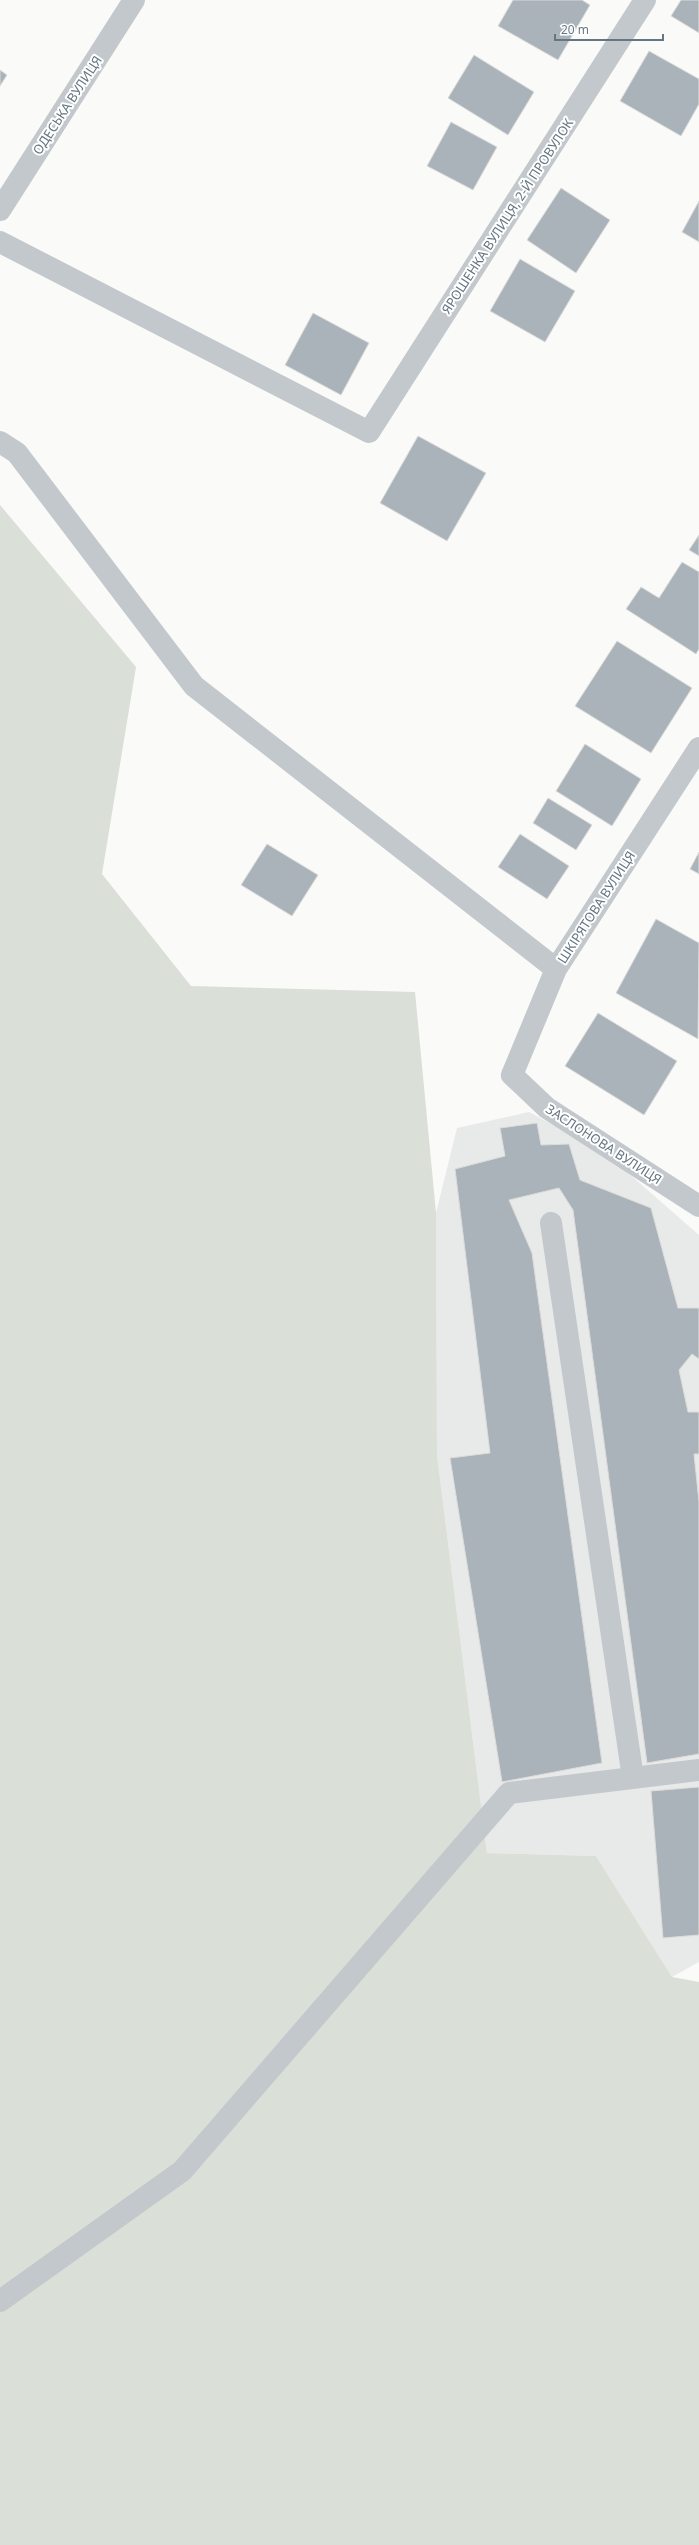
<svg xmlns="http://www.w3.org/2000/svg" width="699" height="2545" font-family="'Noto Sans',sans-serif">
	<rect width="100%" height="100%" fill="#fafaf8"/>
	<!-- built -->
	<path fill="#e8e9e9" d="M529 1112 604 1152 699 1235V1962L672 1977 596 1856 487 1853 437 1455 436 1213 457 1128Z"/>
	<!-- green -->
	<path fill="#dadfd7" d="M0 505 136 667 102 874 191 986 415 992 436 1213 437 1455 487 1853 596 1856 672 1977 699 1982V2545H0Z"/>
	<!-- building -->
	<path fill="#aab3b9" stroke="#dcdcda" d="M513 0H582L590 5 558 60 498 26Z
		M681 0H699V33L671 16Z
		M649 51 699 79V104L681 136 620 101Z
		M474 55 534 92 508 135 448 98Z
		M0 70 7 75 0 86Z
		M451 122 497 147 473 190 427 166Z
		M561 188 610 220 576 273 527 240Z
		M699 201V242L682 232Z
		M520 259 575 291 545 342 490 311Z
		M313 313 369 343 341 395 285 365Z
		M418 436 486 473 447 541 380 503Z
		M699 535V556L689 550Z
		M682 562 699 572V649L696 654 626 609 641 587 659 598Z
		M617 641 692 688 651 753 575 706Z
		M585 744 641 779 612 826 556 791Z
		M548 798 592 825 576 850 533 823Z
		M520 834 569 866 547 899 498 867Z
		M267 844 318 875 292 916 241 885Z
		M699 852V874L690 869Z
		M656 919 699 943 698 1039 616 993Z
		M598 1013 677 1061 644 1115 565 1066Z
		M537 1123 541 1145 569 1144 580 1180 651 1208 678 1308H699V1359L692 1354 679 1370 688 1412H699V1454H694L699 1502V1754L647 1763 573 1210 559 1188 509 1200 532 1253 602 1763 502 1782 450 1458 490 1453 455 1169 505 1156 500 1128Z
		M699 1787V1935L663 1938 651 1791Z"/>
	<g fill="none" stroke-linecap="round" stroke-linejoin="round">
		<!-- minor -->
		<path stroke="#c3c8cc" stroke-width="22" d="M0 210 134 0
			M0 242 369 432 645 0
			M0 442 17 453 194 686 556 969
			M699 748 556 969 512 1075 547 1108 699 1206
			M551 1223 633 1778
			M0 2301 182 2171 509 1793 699 1770"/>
	</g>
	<g text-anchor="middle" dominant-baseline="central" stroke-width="4" stroke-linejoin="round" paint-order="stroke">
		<!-- street labels -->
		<g font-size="13" fill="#657683" stroke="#fff">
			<text transform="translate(67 105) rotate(-57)">ОДЕСЬКА ВУЛИЦЯ</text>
			<text transform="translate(507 216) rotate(-57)">ЯРОШЕНКА ВУЛИЦЯ, 2-Й ПРОВУЛОК</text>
			<text transform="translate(596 907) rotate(-57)">ШКІРЯТОВА ВУЛИЦЯ</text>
			<text transform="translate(604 1144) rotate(33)">ЗАСЛОНОВА ВУЛИЦЯ</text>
		</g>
	</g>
	<!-- scale -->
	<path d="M555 34v6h108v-6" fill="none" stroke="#657683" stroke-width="2"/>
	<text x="561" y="34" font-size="12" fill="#657683" stroke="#ffffff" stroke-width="3" paint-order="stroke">20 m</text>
</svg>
